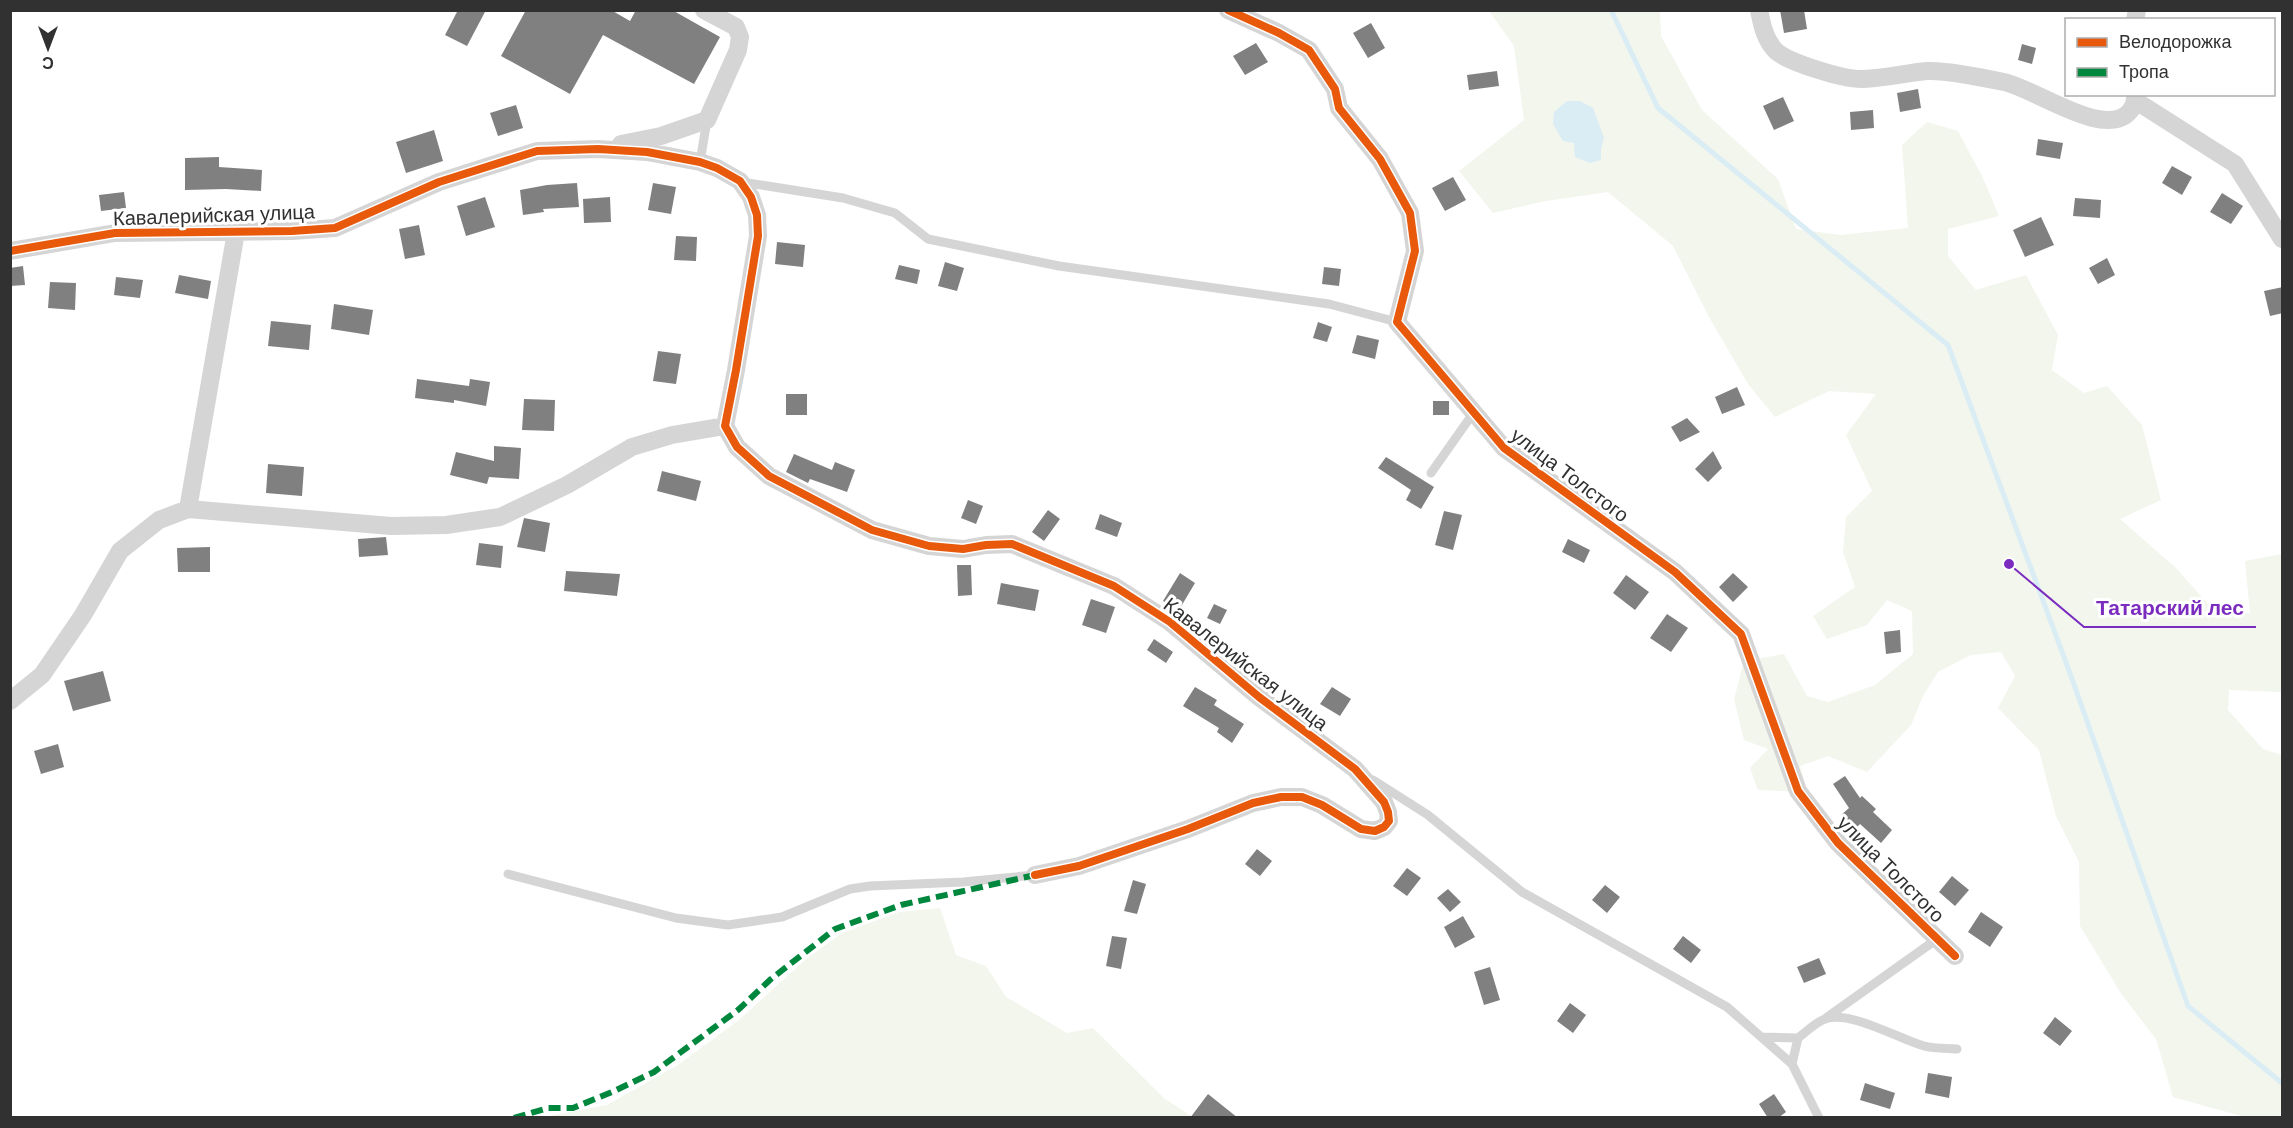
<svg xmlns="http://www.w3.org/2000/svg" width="2293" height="1128" font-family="'DM Sans',sans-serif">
	<rect width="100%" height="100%" fill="#fff"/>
	<!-- green -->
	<path fill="#f2f6ed" d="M1489 11H1660L1661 36 1702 110 1778 179 1796 229 1840 235 1908 228 1902 145 1927 122 1958 131 1983 178 1999 216 1948 229V256L1976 290 2026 275 2058 335 2052 370 2084 393 2107 386 2142 425 2161 500 2120 519 2176 568 2217 614 2250 613 2245 561 2282 554V692L2229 690 2228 710 2263 749 2282 755V1117H2245L2173 1097 2156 1039 2122 995 2080 926 2079 862 2056 816 2039 750 1998 708 2015 676 2001 652 1971 655 1938 672 1923 696 1911 725 1867 772 1828 756 1800 766 1808 792 1758 790 1750 768 1768 749 1744 740 1734 699 1744 661 1784 654 1807 696 1828 702 1875 685 1913 654 1912 611 1887 600 1867 625 1827 639 1813 616 1855 587 1843 552 1846 517 1872 491 1846 435 1876 394 1829 391 1775 417 1748 384 1709 317 1673 246 1608 192 1546 201 1493 213 1459 171 1524 120 1514 46Z
		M940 908 956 955 986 966 1006 997 1067 1033 1093 1028 1165 1099 1193 1117 539 1118 607 1105 678 1065 739 1020 805 960 842 933 899 912Z"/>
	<!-- water -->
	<path fill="#daecf4" d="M1567 101H1580L1593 108 1604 138 1601 149V160L1590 163 1575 157 1574 143 1563 141 1553 124 1554 112Z"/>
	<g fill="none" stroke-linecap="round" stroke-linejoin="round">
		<!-- stream -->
		<path stroke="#daecf4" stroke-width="5" d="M1611 10 1658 108 1948 345 2071 676 2188 1006 2282 1083"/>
	</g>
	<!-- building -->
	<path fill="#808080" d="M458 10H486L467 46 445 35Z
		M526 10H611L630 21 636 10H672L720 37 694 84 603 35 570 94 501 56Z
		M1780 10H1804L1807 29 1784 33Z
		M1371 23 1385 48 1368 58 1353 33Z
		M1256 43 1268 62 1245 75 1233 56Z
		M2022 44 2036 48 2032 64 2018 60Z
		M1497 71 1499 86 1469 90 1467 75Z
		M1918 89 1921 108 1900 112 1897 93Z
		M1783 97 1794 121 1774 130 1763 106Z
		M516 105 523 128 498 136 490 113Z
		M1873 110 1874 128 1851 130 1850 112Z
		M434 130 443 161 406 173 396 142Z
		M2038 139 2063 143 2060 159 2036 155Z
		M219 157V167L262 170 261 191 226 189 185 190V158Z
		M2172 166 2192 177 2182 195 2162 183Z
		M1453 177 1466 200 1445 211 1432 188Z
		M577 183 579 207 543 209 544 212 523 215 520 190 547 185Z
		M653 183 676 187 671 214 648 210Z
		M124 192 126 208 101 211 99 195Z
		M2222 193 2243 206 2231 224 2210 212Z
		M485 197 495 227 466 236 457 206Z
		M610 197 611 222 584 223 583 199Z
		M2075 198 2101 200 2100 218 2073 216Z
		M2041 217 2054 245 2025 257 2013 230Z
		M419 225 425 255 405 259 399 229Z
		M676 236 697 237 696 261 674 260Z
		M777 242 805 245 803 267 775 264Z
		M2107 258 2115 275 2098 284 2089 268Z
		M945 262 964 268 957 291 938 286Z
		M899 265 920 270 917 284 895 279Z
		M23 266 25 285 10 286V268Z
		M1324 267 1341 269 1339 286 1322 284Z
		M179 275 211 281 208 299 175 293Z
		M116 277 143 280 140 298 114 295Z
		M50 282 76 283 75 310 48 308Z
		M2283 287V313L2270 316 2264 291Z
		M334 304 373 310 369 335 331 329Z
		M271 321 311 325 309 350 268 346Z
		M1318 322 1332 327 1327 342 1313 338Z
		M1357 335 1379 340 1375 359 1352 353Z
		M658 351 681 354 676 384 653 381Z
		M417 379 469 386 470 379 490 382 486 406 454 400V403L415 398Z
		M1737 387 1745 405 1722 414 1715 397Z
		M786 394H807V415H786Z
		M524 399 555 400 554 431 522 430Z
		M1433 401H1449V415H1433Z
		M1687 418 1700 432 1680 442 1671 427Z
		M494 446 521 448 519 479 489 477 487 484 450 475 456 452 494 461Z
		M1713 451 1722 468 1708 482 1695 469Z
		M794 454 832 470 835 462 855 470 847 492 810 479 808 483 786 472Z
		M1386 457 1434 487 1421 509 1406 500 1411 490 1378 468Z
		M268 464 304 467 302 496 266 493Z
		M662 471 701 481 696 501 657 491Z
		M968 500 983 506 976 524 961 518Z
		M1048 510 1060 519 1044 541 1032 532Z
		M1444 511 1462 515 1453 550 1435 545Z
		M1100 514 1122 523 1117 537 1095 529Z
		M524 518 550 523 545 552 517 547Z
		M386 537 388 555 359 557 358 539Z
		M1568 539 1590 550 1584 563 1562 552Z
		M479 543 503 546 501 568 476 565Z
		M210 547V572H178L177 548Z
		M957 565H971L972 595 958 596Z
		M566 571 620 574 617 596 564 591Z
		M1180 573 1195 583 1179 610 1163 601Z
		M1733 573 1748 587 1733 602 1719 587Z
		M1626 575 1649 592 1635 610 1613 593Z
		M1001 583 1039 590 1035 611 997 604Z
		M1091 599 1115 607 1106 633 1082 625Z
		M1214 604 1227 610 1220 624 1207 618Z
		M1667 614 1688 628 1671 652 1650 638Z
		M1900 630 1901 652 1886 654 1884 632Z
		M1154 639 1173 652 1166 663 1147 650Z
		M103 671 111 701 73 711 64 681Z
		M1195 687 1217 700 1214 705 1244 724 1232 743 1217 732 1219 728 1183 706Z
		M1332 687 1351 699 1340 716 1320 704Z
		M58 744 64 767 41 774 34 751Z
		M1845 776 1860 798 1862 796 1876 809 1873 812 1892 830 1881 843 1860 824 1855 829 1841 815 1849 808 1833 784Z
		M1257 849 1272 861 1260 876 1245 864Z
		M1407 868 1421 878 1407 896 1393 886Z
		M1952 876 1969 890 1955 906 1939 892Z
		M1133 880 1146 884 1137 914 1124 911Z
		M1605 885 1620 897 1607 913 1592 900Z
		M1448 889 1461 902 1450 912 1437 898Z
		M1981 912 2003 927 1990 947 1968 932Z
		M1463 916 1475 937 1455 948 1444 927Z
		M1112 936 1127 938 1121 969 1106 966Z
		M1683 936 1701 950 1691 963 1673 949Z
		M1819 958 1826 974 1804 983 1797 967Z
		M1490 967 1500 1000 1484 1005 1474 972Z
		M1570 1003 1586 1015 1573 1033 1557 1021Z
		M2055 1017 2072 1031 2060 1046 2043 1033Z
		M1928 1073 1952 1077 1949 1098 1925 1093Z
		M1865 1083 1895 1093 1890 1109 1860 1100Z
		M1208 1094 1238 1118H1190Z
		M1774 1094 1786 1112 1778 1118H1768L1759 1104Z"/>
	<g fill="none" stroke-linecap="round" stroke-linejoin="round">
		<!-- lane -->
		<path stroke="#d5d5d5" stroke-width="9" d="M700 162 707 120
			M742 182 843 198 895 213 928 239 1059 266 1329 304 1397 322
			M1431 473 1474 412
			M1373 780 1428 815 1522 892 1727 1007 1792 1064 1819 1118
			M508 874 676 918 728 925 782 917 850 889 870 886 963 882 1035 875
			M1826 1018 1937 939
			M1762 1037 1798 1038 1792 1064
			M1798 1038C1806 1032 1816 1022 1825 1019 1850 1010 1899 1039 1924 1046 1935 1049 1947 1048 1957 1049"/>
		<!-- street -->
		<path stroke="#d5d5d5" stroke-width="18" d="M1228 10 1279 33 1309 50 1335 89 1339 108 1380 159 1410 213 1415 251 1397 322 1504 448 1675 572 1741 634 1798 791 1838 843 1955 956
			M1759 10C1762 25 1765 41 1777 52 1791 63 1845 80 1863 79 1885 78 1906 73 1927 71 1944 70 1985 78 2004 82 2034 88 2106 141 2130 111 2134 106 2136 101 2135 94
			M2135 20 2137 10
			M2136 101 2235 164 2282 239
			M621 144 661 136 707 120 738 50 740 37 736 27 704 10
			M10 251 115 233 292 231 335 228 439 182 537 151 598 149 647 152 700 162 717 168 740 181 751 197 757 215 758 236 736 370 725 426 737 447 769 476 872 530 929 546 963 549 986 545 1012 544 1114 586 1170 622 1259 697 1355 769 1384 802 1388 812 1389 821 1384 827 1375 831 1361 829 1322 805 1302 797H1281L1253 803 1188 829 1079 866 1035 875
			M188 509 236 232
			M10 701 42 675 83 615 120 551 159 520 188 509 391 526 446 525 500 517 567 485 632 447 672 435 725 426"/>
		<!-- quiet -->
		<path stroke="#00873e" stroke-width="6" stroke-dasharray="12 6" stroke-linecap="butt" d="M514 1118 548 1108H573L612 1092 654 1072 738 1010 771 979 835 929 901 905 1035 875"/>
		<defs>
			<path id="cycleway" d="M1228 10 1279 33 1309 50 1335 89 1339 108 1380 159 1410 213 1415 251 1397 322 1504 448 1675 572 1741 634 1798 791 1838 843 1955 956
				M10 251 115 233 292 231 335 228 439 182 537 151 598 149 647 152 700 162 717 168 740 181 751 197 757 215 758 236 736 370 725 426 737 447 769 476 872 530 929 546 963 549 986 545 1012 544 1114 586 1170 622 1259 697 1355 769 1384 802 1388 812 1389 821 1384 827 1375 831 1361 829 1322 805 1302 797H1281L1253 803 1188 829 1079 866 1035 875"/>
		</defs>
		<!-- cycleway casing -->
		<use href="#cycleway" stroke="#fff" stroke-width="11"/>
		<!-- cycleway -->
		<use href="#cycleway" stroke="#e8590c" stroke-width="8"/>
	</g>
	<g text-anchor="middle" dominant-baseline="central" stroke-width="6" stroke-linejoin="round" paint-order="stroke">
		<!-- street labels -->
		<g font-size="20" fill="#313131" stroke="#fff">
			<text transform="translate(214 215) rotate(-2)">Кавалерийская улица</text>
			<text transform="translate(1570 475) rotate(37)">улица Толстого</text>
			<text transform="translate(1246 664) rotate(38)">Кавалерийская улица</text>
			<text transform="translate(1891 869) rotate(45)">улица Толстого</text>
		</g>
	</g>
	<!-- callouts -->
	<path fill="none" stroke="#7b2cbf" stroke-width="2" d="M2009 564L2084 627H2256"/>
	<circle fill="#7b2cbf" stroke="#fff" stroke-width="2" cx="2009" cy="564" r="6"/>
	<g font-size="21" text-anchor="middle" font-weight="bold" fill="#7b2cbf" stroke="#fff" stroke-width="6" stroke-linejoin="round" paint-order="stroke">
		<text x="2170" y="615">Татарский лес</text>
	</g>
	<!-- border -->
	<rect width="2293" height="1128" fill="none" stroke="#313131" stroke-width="24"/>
	<!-- legend -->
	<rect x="2065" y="18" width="210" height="78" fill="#ffffff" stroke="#adadad" stroke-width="1.5"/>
	<rect x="2077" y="38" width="30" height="9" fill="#e8590c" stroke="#adadad" stroke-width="1.5"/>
	<text x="2119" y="48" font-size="18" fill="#313131">Велодорожка</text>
	<rect x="2077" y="68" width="30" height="9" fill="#00873e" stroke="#adadad" stroke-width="1.5"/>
	<text x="2119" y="78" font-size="18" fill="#313131">Тропа</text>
	<!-- north arrow -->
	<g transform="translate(48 48) rotate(180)" stroke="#ffffff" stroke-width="4.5" paint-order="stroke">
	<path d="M0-4.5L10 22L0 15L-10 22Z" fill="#313131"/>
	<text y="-9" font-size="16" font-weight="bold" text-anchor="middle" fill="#313131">С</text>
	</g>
</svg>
